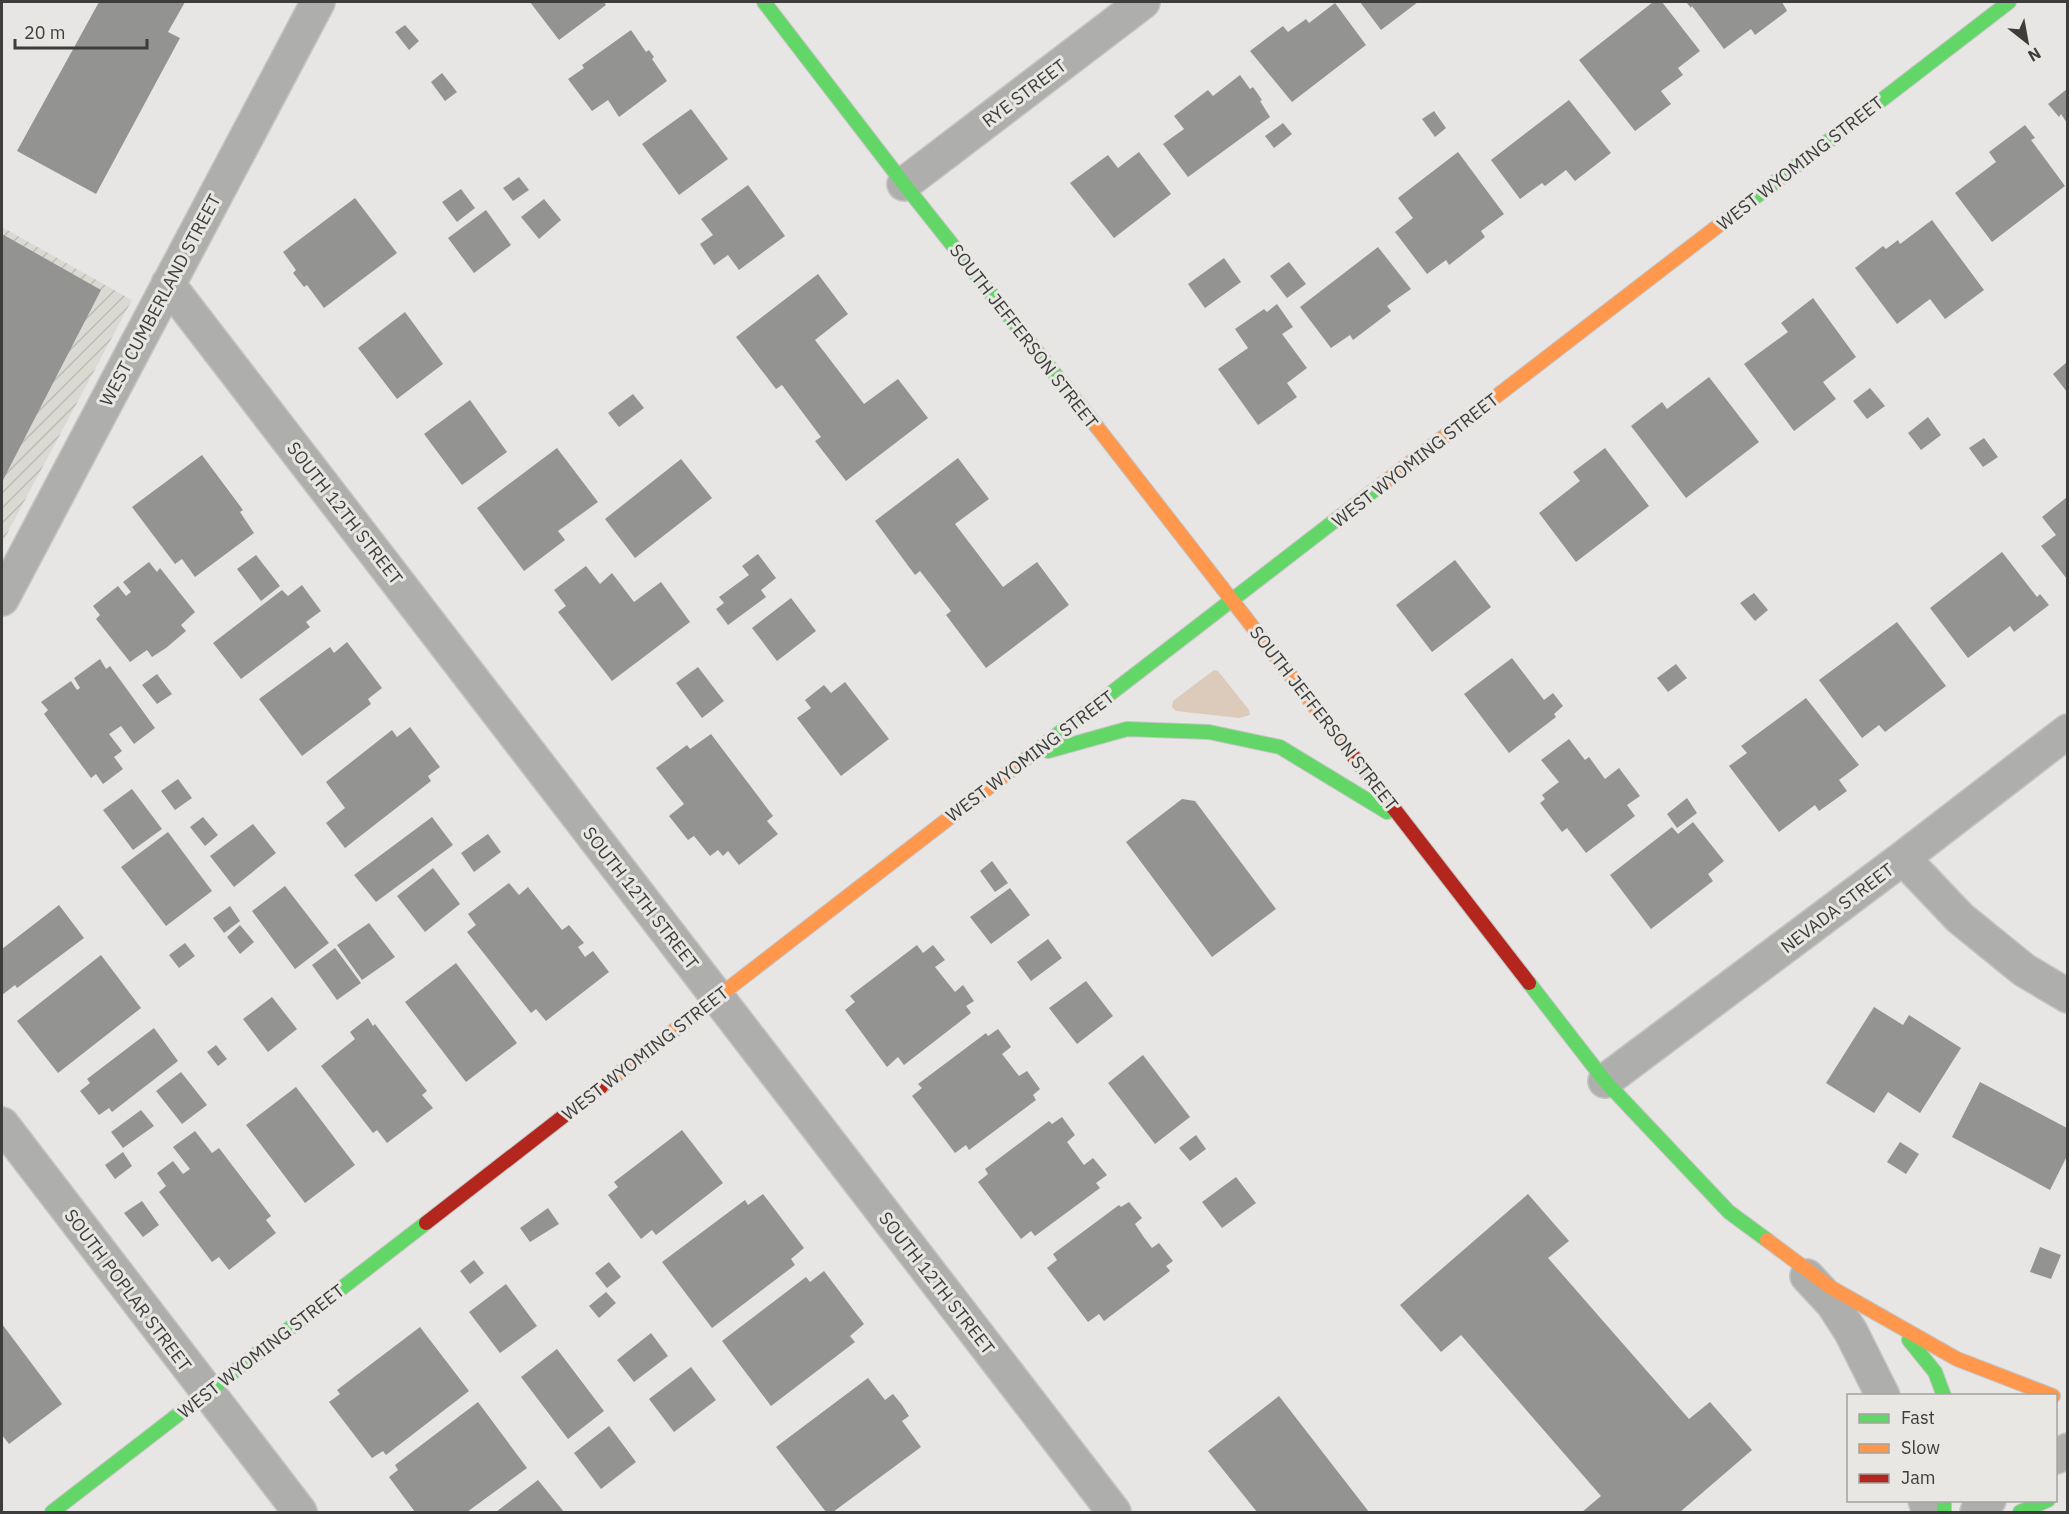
<svg xmlns="http://www.w3.org/2000/svg" width="2069" height="1514" font-family="'IBM Plex Sans',sans-serif">
	<defs>
		<pattern id="industrial-furrows" width="10" height="10" patternUnits="userSpaceOnUse" patternTransform="scale(1.5)"><rect width="10" height="10" fill="#dad9d2"/><path d="M-1 1l2-2M0 10L10 0M9 11l2-2" fill="none" stroke="#bcbbb5"/></pattern>
	</defs>
	<rect width="100%" height="100%" fill="#e7e6e4"/>
	<!-- industrial -->
	<path fill="url(#industrial-furrows)" d="M2 227 132 300 2 543Z"/>
	<!-- green -->
	<path fill="#dccbbb" d="M1214 670 1218 671 1249 710 1250 715 1239 718 1176 711 1172 707 1173 701Z"/>
	<!-- building -->
	<path fill="#939492" d="M99 2H185L168 32 180 38 96 194 17 151Z
		M530 2H604L606 5 559 40Z
		M1360 2H1418L1381 30Z
		M1653 2H1662L1700 51 1678 68 1683 75 1661 91 1671 104 1635 131 1579 60Z
		M1686 2H1782L1787 11 1755 35 1751 29 1724 49 1692 6 1691 8Z
		M1335 3 1366 45 1292 102 1250 51 1283 26 1288 32 1306 19 1309 23Z
		M405 25 419 41 409 50 395 32Z
		M631 30 646 52 649 50 654 57 652 59 667 81 619 117 608 100 592 111 568 79 584 68 582 65Z
		M442 73 457 92 445 101 431 82Z
		M1240 75 1250 89 1253 87 1262 100 1260 101 1270 117 1188 177 1163 144 1184 129 1174 116 1208 90 1213 96Z
		M2067 89V123L2061 114 2059 117 2048 104Z
		M1569 100 1611 153 1575 181 1566 170 1545 186 1542 183 1520 199 1491 160Z
		M691 109 728 159 679 195 642 144Z
		M1434 111 1446 128 1435 137 1422 119Z
		M1283 123 1292 134 1274 148 1265 136Z
		M2025 125 2035 138 2031 140 2065 186 1992 242 1955 193 1996 162 1989 152Z
		M1139 152 1171 194 1114 238 1070 183 1108 155 1118 168Z
		M1458 152 1504 214 1481 231 1485 237 1449 265 1446 260 1427 274 1395 232 1413 218 1398 198Z
		M519 177 529 190 513 201 503 188Z
		M748 185 785 236 739 270 728 255 714 265 700 244 713 235 701 219Z
		M461 189 475 208 457 222 442 202Z
		M355 198 397 253 324 308 307 285 304 287 293 273 296 270 283 252Z
		M544 199 561 220 539 239 521 217Z
		M486 210 511 245 474 273 448 238Z
		M1932 220 1984 290 1945 319 1930 299 1897 324 1855 268 1883 246 1886 249 1898 240 1900 244Z
		M2 234 101 290 2 482Z
		M1378 247 1411 289 1387 306 1391 311 1353 340 1350 335 1331 348 1300 307Z
		M1224 258 1241 282 1205 308 1188 284Z
		M1289 262 1306 284 1287 298 1270 276Z
		M818 274 848 314 815 340 864 404 898 379 928 418 846 481 815 441 821 437 782 385 776 389 736 337Z
		M1813 298 1856 357 1823 382 1836 399 1794 431 1744 364 1788 332 1781 323Z
		M1277 304 1293 327 1282 334 1307 368 1287 383 1297 397 1258 425 1218 369 1248 348 1235 329 1264 309 1267 312Z
		M405 312 443 364 397 399 358 348Z
		M2067 362V392L2053 374Z
		M1709 377 1759 442 1686 498 1631 426 1662 402 1667 409Z
		M1870 388 1885 406 1867 419 1853 401Z
		M633 394 644 408 619 427 608 413Z
		M470 400 507 452 462 485 424 434Z
		M1928 417 1941 435 1921 450 1908 433Z
		M1984 438 1998 457 1983 467 1969 448Z
		M557 448 598 502 558 531 565 540 524 571 477 508Z
		M1605 448 1649 506 1576 562 1539 513 1580 481 1573 472Z
		M202 455 243 510 240 512 254 533 195 577 182 559 175 564 132 507Z
		M958 458 989 499 955 524 1003 587 1037 562 1069 605 986 668 946 615 951 611 920 571 915 575 875 521Z
		M681 459 712 498 635 558 605 519Z
		M2067 497V579L2041 546 2056 535 2042 517Z
		M2002 552 2037 597 2040 594 2049 605 2014 632 2010 626 1968 658 1930 608Z
		M758 554 776 578 761 590 766 597 728 625 716 609 724 603 719 597 749 575 742 566Z
		M256 555 280 586 261 601 237 569Z
		M1455 560 1491 607 1432 652 1396 605Z
		M149 562 157 572 160 568 195 612 181 625 186 631 166 648 152 657 147 650 130 662 96 619 100 615 93 606 118 586 126 596 131 592 123 582Z
		M586 566 600 584 612 573 634 602 661 582 690 622 612 681 558 612 566 606 554 590Z
		M302 585 321 611 306 622 310 627 241 679 213 643 282 590 288 596Z
		M1754 593 1768 610 1755 621 1740 603Z
		M791 598 816 631 777 661 752 628Z
		M1897 622 1946 686 1885 732 1879 725 1862 738 1819 680Z
		M347 642 382 688 368 699 371 704 302 756 259 699 330 647 334 653Z
		M1512 658 1544 700 1553 693 1563 706 1554 714 1556 717 1509 753 1464 694Z
		M100 659 106 669 110 666 155 728 134 744 121 726 109 734 122 751 114 757 123 769 103 784 96 774 91 778 44 714 48 710 41 702 71 681 77 690 80 688 74 678Z
		M1676 664 1687 678 1668 692 1657 678Z
		M698 667 724 701 702 718 676 683Z
		M157 674 172 694 157 704 142 685Z
		M845 682 889 739 841 776 797 718 811 708 805 700 824 685 831 693Z
		M1806 698 1859 765 1839 780 1847 791 1819 811 1815 805 1779 832 1729 766 1747 753 1741 746Z
		M410 727 440 767 428 776 431 781 345 848 326 823 345 808 326 782 392 730 397 737Z
		M711 734 773 816 767 821 778 834 739 865 728 851 723 856 718 850 710 856 694 836 688 840 669 816 684 804 656 768 687 745 690 749Z
		M1569 739 1585 760 1589 757 1605 779 1619 768 1640 796 1627 805 1635 816 1586 853 1567 828 1562 832 1540 803 1545 799 1542 795 1559 782 1541 760Z
		M178 779 192 798 175 810 161 791Z
		M132 789 162 829 133 850 103 810Z
		M1687 798 1697 813 1677 828 1667 814Z
		M1182 799 1195 801 1276 909 1212 957 1126 842Z
		M203 817 218 835 205 846 190 827Z
		M432 817 453 845 376 902 354 875Z
		M1693 822 1724 861 1708 874 1713 881 1651 929 1610 875 1672 827 1678 834Z
		M253 824 276 853 234 887 210 856Z
		M168 832 212 891 166 926 121 867Z
		M488 834 501 852 474 872 461 853Z
		M992 861 1008 883 995 892 980 871Z
		M433 868 460 904 425 932 397 896Z
		M509 883 519 895 528 887 562 930 569 925 584 943 578 947 585 957 593 951 609 972 546 1021 536 1009 531 1013 467 932 476 925 468 914Z
		M285 886 329 943 295 969 252 911Z
		M1010 888 1030 915 991 944 970 917Z
		M59 905 84 938 17 988 15 985 2 995V949Z
		M230 906 240 921 224 933 213 918Z
		M369 923 395 957 362 980 337 945Z
		M240 925 254 942 240 954 227 937Z
		M1048 939 1062 958 1031 981 1017 962Z
		M185 943 195 956 179 968 169 955Z
		M917 945 923 953 933 945 945 960 935 967 955 992 963 985 974 1001 966 1006 971 1013 904 1065 898 1057 887 1067 845 1010 855 1002 850 996Z
		M335 948 361 983 337 1000 312 965Z
		M101 955 141 1008 58 1073 17 1021Z
		M456 963 517 1043 466 1082 405 1002Z
		M1086 981 1113 1016 1077 1044 1049 1008Z
		M272 997 297 1029 268 1052 243 1019Z
		M1874 1007 1903 1025 1909 1015 1961 1048 1920 1113 1888 1092 1874 1113 1826 1083Z
		M368 1018 373 1026 375 1024 427 1091 422 1095 433 1108 387 1143 377 1130 373 1133 321 1066 355 1039 350 1032Z
		M154 1028 178 1061 112 1112 109 1108 99 1115 80 1091 90 1083 87 1079Z
		M998 1029 1011 1047 1002 1054 1019 1076 1027 1071 1040 1089 1033 1095 1036 1100 969 1150 966 1145 955 1153 912 1096 922 1088 918 1084 986 1033 988 1036Z
		M216 1045 227 1059 218 1066 207 1052Z
		M1143 1055 1190 1117 1155 1144 1108 1083Z
		M181 1072 207 1105 182 1124 156 1091Z
		M1980 1082 2067 1128V1156L2050 1190 1952 1137Z
		M296 1087 355 1165 305 1203 246 1125Z
		M141 1110 154 1126 123 1148 111 1132Z
		M1062 1117 1075 1135 1067 1142 1084 1165 1093 1158 1107 1175 1096 1183 1100 1188 1035 1236 1031 1231 1021 1239 978 1182 988 1174 985 1169 1049 1121 1052 1124Z
		M682 1130 723 1183 656 1235 652 1230 641 1239 608 1195 618 1187 614 1182Z
		M195 1131 212 1153 219 1148 271 1216 266 1220 276 1233 229 1270 219 1257 212 1262 159 1192 166 1186 157 1173 173 1161 183 1174 190 1169 173 1147Z
		M1196 1135 1206 1149 1190 1161 1179 1148Z
		M1900 1142 1919 1154 1906 1174 1887 1162Z
		M123 1152 132 1166 115 1179 105 1165Z
		M1236 1177 1256 1203 1222 1228 1202 1202Z
		M763 1194 804 1248 791 1259 795 1265 712 1328 662 1262 745 1200 748 1205Z
		M1528 1194 1569 1241 1548 1258 1617 1337 1689 1419 1710 1402 1752 1450 1680 1512H1582L1601 1496 1461 1335 1441 1352 1400 1305Z
		M142 1201 159 1225 143 1237 124 1213Z
		M1129 1202 1142 1218 1135 1224 1143 1236 1152 1248 1159 1243 1173 1261 1166 1266 1170 1271 1104 1321 1099 1314 1088 1322 1047 1268 1057 1260 1053 1254 1119 1205 1121 1207Z
		M548 1208 559 1224 530 1242 520 1228Z
		M2040 1247 2061 1255 2051 1279 2030 1272Z
		M474 1260 484 1273 470 1284 460 1271Z
		M609 1262 621 1277 607 1288 595 1273Z
		M824 1271 864 1324 850 1336 855 1342 771 1406 722 1341 806 1277 810 1282Z
		M506 1284 537 1326 500 1353 469 1312Z
		M606 1292 616 1303 599 1318 589 1306Z
		M2 1324 62 1404 9 1444 2 1435Z
		M420 1327 469 1391 386 1455 383 1451 372 1458 329 1402 340 1394 337 1390Z
		M651 1333 668 1356 634 1382 617 1360Z
		M557 1349 604 1411 568 1439 521 1377Z
		M691 1367 716 1400 674 1432 649 1399Z
		M868 1378 885 1400 893 1394 902 1405 909 1416 902 1421 921 1447 833 1512H826L776 1447Z
		M1279 1396 1369 1512H1257L1208 1451Z
		M478 1402 527 1468 467 1512H415L389 1477 398 1470 395 1465Z
		M609 1426 636 1462 601 1489 574 1453Z
		M538 1480 564 1512H496Z"/>
	<g fill="none" stroke-linecap="round" stroke-linejoin="round">
		<defs>
			<path id="street" d="M904 184 1143 2
				M168 284 1114 1512
				M2 599 318 2
				M1903 858 1960 918 2024 970 2068 996
				M1605 1081 1903 858 2068 731
				M2 1124 300 1512
				M1807 1276 1833 1304 1851 1332 1883 1396
				M2056 1457 2068 1450
				M1925 1500 1929 1512
				M1977 1512 1989 1500"/>
			<path id="fast" d="M764 2 904 184 1097 427
				M1740 209 2009 2
				M1048 751 1127 729 1209 732 1280 747 1387 812
				M1010 771 1381 485
				M1529 983 1605 1081 1729 1212 1767 1240
				M1909 1340 1935 1372 1944 1396
				M1944 1500V1512
				M52 1512 426 1223
				M2020 1512 2048 1500"/>
			<path id="slow" d="M1097 427 1347 748
				M1381 485 1740 209
				M601 1087 1010 771
				M1767 1240 1830 1287 1957 1359 2053 1396"/>
			<path id="jam" d="M1347 748 1529 983
				M426 1223 601 1087"/>
		</defs>
		<!-- street casing -->
		<use href="#street" stroke="#c4c4c3" stroke-width="36"/>
		<!-- fast casing -->
		<use href="#fast" stroke="#c4c4c3" stroke-width="16"/>
		<!-- slow casing -->
		<use href="#slow" stroke="#c4c4c3" stroke-width="16"/>
		<!-- jam casing -->
		<use href="#jam" stroke="#c4c4c3" stroke-width="16"/>
		<!-- street -->
		<use href="#street" stroke="#aeaead" stroke-width="33"/>
		<!-- fast -->
		<use href="#fast" stroke="#63d668" stroke-width="14"/>
		<!-- slow -->
		<use href="#slow" stroke="#ff974d" stroke-width="14"/>
		<!-- jam -->
		<use href="#jam" stroke="#b3261e" stroke-width="14"/>
	</g>
	<g text-anchor="middle" dominant-baseline="central" stroke-width="6" stroke-linejoin="round" paint-order="stroke">
		<!-- street labels -->
		<g font-size="18" fill="#3d3d3b" stroke="#e8e7e3">
			<text transform="translate(1024 93) rotate(-37)">RYE STREET</text>
			<text transform="translate(1800 163) rotate(-38)">WEST WYOMING STREET</text>
			<text transform="translate(160 300) rotate(-62)">WEST CUMBERLAND STREET</text>
			<text transform="translate(1024 336) rotate(52)">SOUTH JEFFERSON STREET</text>
			<text transform="translate(1415 460) rotate(-38)">WEST WYOMING STREET</text>
			<text transform="translate(345 513) rotate(52)">SOUTH 12TH STREET</text>
			<text transform="translate(1324 718) rotate(52)">SOUTH JEFFERSON STREET</text>
			<text transform="translate(1030 756) rotate(-37)">WEST WYOMING STREET</text>
			<text transform="translate(641 898) rotate(52)">SOUTH 12TH STREET</text>
			<text transform="translate(1837 908) rotate(-37)">NEVADA STREET</text>
			<text transform="translate(645 1053) rotate(-38)">WEST WYOMING STREET</text>
			<text transform="translate(937 1283) rotate(52)">SOUTH 12TH STREET</text>
			<text transform="translate(128 1290) rotate(53)">SOUTH POPLAR STREET</text>
			<text transform="translate(261 1351) rotate(-38)">WEST WYOMING STREET</text>
		</g>
	</g>
	<!-- border -->
	<rect width="2069" height="1514" fill="none" stroke="#3d3d3b" stroke-width="6"/>
	<!-- legend -->
	<rect x="1847" y="1394" width="210" height="108" fill="#e8e7e3" stroke="#a4a3a0" stroke-width="1.5"/>
	<rect x="1859" y="1414" width="30" height="9" fill="#63d668" stroke="#a4a3a0" stroke-width="1.5"/>
	<text x="1901" y="1424" font-size="18" fill="#3d3d3b">Fast</text>
	<rect x="1859" y="1444" width="30" height="9" fill="#ff974d" stroke="#a4a3a0" stroke-width="1.5"/>
	<text x="1901" y="1454" font-size="18" fill="#3d3d3b">Slow</text>
	<rect x="1859" y="1474" width="30" height="9" fill="#b3261e" stroke="#a4a3a0" stroke-width="1.5"/>
	<text x="1901" y="1484" font-size="18" fill="#3d3d3b">Jam</text>
	<!-- north arrow -->
	<g transform="translate(2027 42) rotate(149)" stroke="#e8e7e3" stroke-width="4.5" paint-order="stroke">
	<path d="M0-4.5L10 22L0 15L-10 22Z" fill="#3d3d3b"/>
	<text y="-9" font-size="16" font-weight="bold" text-anchor="middle" fill="#3d3d3b">N</text>
	</g>
	<!-- scale -->
	<path d="M15 39v9h132v-9" fill="none" stroke="#3d3d3b" stroke-width="3"/>
	<text x="24" y="39" font-size="18" fill="#3d3d3b" stroke="#e8e7e3" stroke-width="4.5" paint-order="stroke">20 m</text>
</svg>
